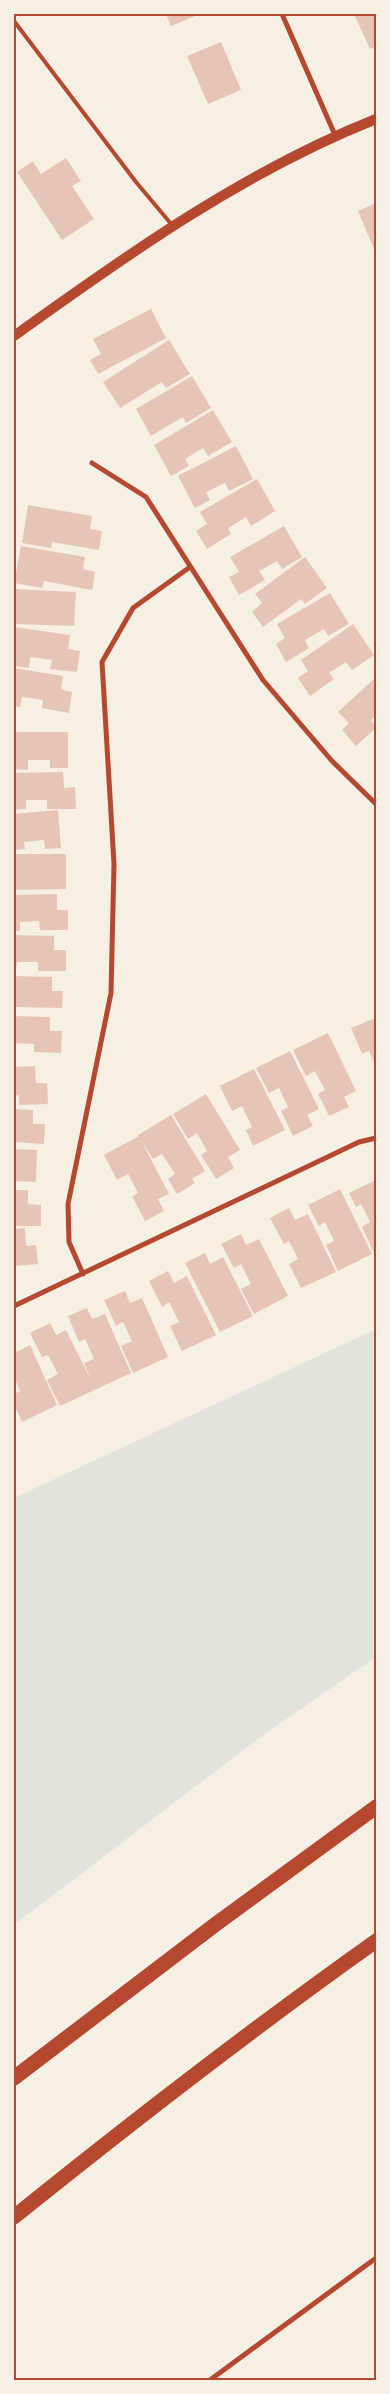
<svg xmlns="http://www.w3.org/2000/svg" width="390" height="2394" font-family="'Space Grotesk',sans-serif">
	<rect width="100%" height="100%" fill="#f6efe4"/>
	<!-- green -->
	<path fill="#e2e4dc" d="M376 1329V1657L259 1738 14 1925V1498Z"/>
	<!-- building -->
	<path fill="#e6c5b7" d="M166 14H200L171 26Z
		M354 14H376V47L370 49Z
		M221 42 241 90 208 104 187 56Z
		M66 158 81 181 72 186 94 219 62 240 17 172 33 161 41 174Z
		M376 203V254L358 211Z
		M151 309 166 338 98 374 90 360 101 354 93 339Z
		M169 340 190 374 166 388 162 382 120 408 103 382Z
		M192 376 211 408 186 423 183 417 151 436 136 409Z
		M213 410 232 442 208 456 203 448 185 459 189 466 171 476 154 445Z
		M236 446 253 479 229 491 225 483 206 492 210 500 195 508 178 476Z
		M257 479 275 511 251 526 246 517 228 528 231 534 207 549 196 531 207 524 200 512Z
		M28 505 92 516 90 529 102 531 99 550 52 542 51 548 22 543Z
		M284 526 302 557 282 569 277 561 259 571 265 580 239 595 229 577 239 572 230 557Z
		M21 546 85 557 83 569 95 572 92 590 44 581 42 588 14 583Z
		M305 557 327 588 305 604 301 599 263 627 252 612 262 603 255 594Z
		M14 589 76 592 74 626 14 624Z
		M330 593 349 624 328 636 324 629 305 640 309 648 286 662 276 644 285 638 277 624Z
		M353 624 374 655 352 670 346 662 329 673 334 679 310 696 298 678 308 671 301 660Z
		M14 627 70 635 68 649 80 651 77 672 50 669 52 660 30 657 29 668 14 666Z
		M14 668 63 676 61 689 72 692 69 713 42 708 43 700 22 697 20 707 14 706Z
		M376 677V715L371 720 376 728 356 746 342 730 349 723 338 712Z
		M14 732H68V768H50V760H28V770L14 769Z
		M63 772 64 788 75 787 76 809H47V800H26V809L14 810V773Z
		M58 810 61 848 45 849 44 840 24 842 25 849 14 850V814Z
		M14 854H66V889L14 890Z
		M57 894V910H68V930H40L39 921 20 922V931H14V895Z
		M14 935 54 936V950H66V971H38V962H17L16 972H14Z
		M14 976 52 977V991H63L62 1008 14 1007Z
		M14 1016 50 1017V1031H62L61 1053 34 1052V1044L14 1043Z
		M376 1018V1068L369 1051 362 1054 351 1028Z
		M328 1033 356 1091 344 1097 349 1107 329 1116 318 1094 325 1090 315 1071 306 1076 293 1050Z
		M290 1051 319 1109 307 1115 313 1126 293 1136 281 1111 288 1107 279 1088 269 1093 256 1068Z
		M35 1066 36 1083H47L48 1104 19 1105V1095L14 1096V1067Z
		M254 1069 285 1130 253 1146 246 1130 252 1127 242 1106 232 1111 220 1086Z
		M206 1094 240 1150 228 1157 234 1168 216 1179 201 1155 207 1151 197 1133 188 1139 173 1114Z
		M14 1109 33 1110V1124H45L44 1144 14 1142Z
		M171 1115 205 1171 192 1179 195 1183 177 1194 168 1179 175 1174 162 1154 153 1159 138 1135Z
		M139 1136 169 1194 158 1199 164 1211 145 1221 132 1196 138 1193 128 1174 117 1180 104 1155Z
		M14 1149 37 1150 36 1182 14 1181Z
		M376 1180V1252L374 1253 362 1227 370 1222 361 1204 356 1207 349 1193Z
		M340 1189 372 1254 338 1271 326 1245 334 1241 325 1222 319 1226 308 1205Z
		M14 1190H28V1204L41 1205V1226H14Z
		M289 1208 295 1220 308 1214 336 1272 301 1288 289 1264 298 1259 289 1241 284 1244 270 1218Z
		M25 1228 26 1246 36 1245 38 1264 14 1266V1229Z
		M241 1234 246 1245 259 1239 288 1296 254 1314 241 1289 251 1284 241 1264 234 1268 221 1244Z
		M205 1253 210 1264 223 1257 253 1316 220 1332 185 1263Z
		M168 1271 174 1283 187 1276 216 1335 182 1351 170 1326 179 1322 169 1302 162 1307 149 1281Z
		M125 1291 130 1303 142 1298 168 1357 133 1373 121 1346 132 1341 123 1322 116 1326 104 1300Z
		M87 1308 92 1319 105 1314 131 1373 60 1406 47 1380 58 1374 48 1355 42 1357 30 1333 50 1323 56 1335 66 1330 91 1380 84 1363 94 1359 85 1339 79 1342 68 1316Z
		M30 1345 57 1405 22 1422 14 1404V1394L20 1391 14 1377V1353Z"/>
	<g fill="none" stroke-linecap="round" stroke-linejoin="round">
		<!-- service -->
		<path stroke="#b5482f" stroke-width="4" d="M14 21 136 182 172 225"/>
		<!-- minor -->
		<path stroke="#b5482f" stroke-width="5" d="M282 14 335 135
			M92 463 146 497 263 680 332 761 376 804
			M83 1274 69 1242 68 1204 111 993 114 864 102 662 133 608 190 567
			M14 1306 359 1142 376 1138
			M210 2380 376 2258"/>
		<!-- secondary -->
		<path stroke="#b5482f" stroke-width="10" d="M14 336C128 254 245 171 376 119"/>
		<!-- motorway -->
		<path stroke="#b5482f" stroke-width="15" d="M14 2078 216 1924 376 1807
			M14 2217C132 2122 252 2029 376 1941"/>
	</g>
	<!-- border -->
	<rect width="390" height="2394" fill="none" stroke="#f6efe4" stroke-width="30"/>
	<rect x="15" y="15" width="360" height="2364" fill="none" stroke="#b5482f" stroke-width="2"/>
</svg>
